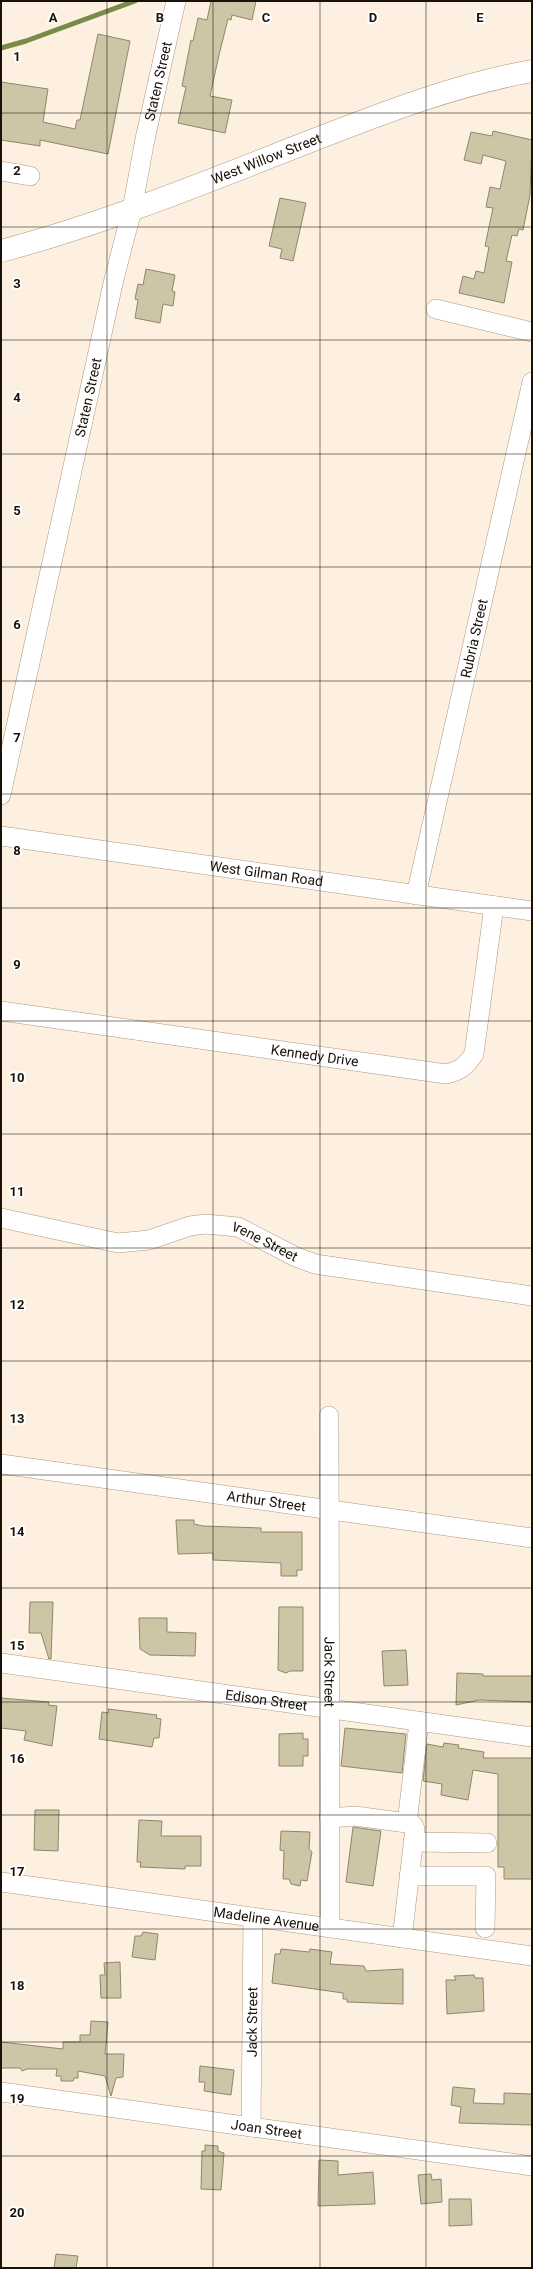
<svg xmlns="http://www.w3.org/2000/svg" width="533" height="2269" font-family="Roboto,sans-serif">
	<rect width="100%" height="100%" fill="#fef0e0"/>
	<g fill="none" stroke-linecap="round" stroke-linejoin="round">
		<!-- stream -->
		<path stroke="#798b48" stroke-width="5" d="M1 48 26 41 135 1"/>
	</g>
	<!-- building -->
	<path fill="#ccc6a6" stroke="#8d886a" d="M211 1H256L252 20 232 15 231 20 228 19 219 55 210 96 232 100 225 133 178 123 186 87 182 86 191 40 193 41 198 18 207 20Z
		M98 34 130 41 108 154 40 140V146L1 140V82L48 89 43 122 75 129 77 120H80Z
		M493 131 532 140 530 195 523 230 519 229 517 236 512 235 506 261 512 262 504 303 459 293 463 276 474 279 476 271 484 273 489 247 485 246 493 208 486 207 490 187 500 189 506 161 483 155 481 164 464 160 471 132 492 136Z
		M280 198 306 203 293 261 280 258 282 249 269 246Z
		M146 269 175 275 172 291 175 292 173 306 163 304 160 323 135 318 138 300 135 299 138 284 143 285Z
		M176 1520H194V1524L203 1526 261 1528V1532H302V1570H297V1576H281V1563L213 1560V1553L178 1554Z
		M30 1602H53L51 1659H49L41 1633H29Z
		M279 1607H303V1671H290L286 1673 278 1670Z
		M139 1618H167V1632L196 1633 195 1656 150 1655 140 1649Z
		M406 1650 408 1685 384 1686 382 1651Z
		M457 1673 483 1674V1676H532V1702L479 1700 456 1705Z
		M1 1698 49 1702 48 1705 57 1706 52 1746 24 1740 26 1731 1 1728Z
		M108 1709 157 1715 156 1718 161 1719 159 1738H154L152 1747 99 1739 102 1712 109 1713Z
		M345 1728 406 1734 402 1773 341 1766Z
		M303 1733V1739H308V1756H303V1766H279V1734Z
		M444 1743 459 1745 458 1748 484 1752 483 1758H532V1879H504V1867H498V1774L473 1770 468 1800 441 1795 442 1784 423 1781 427 1744 443 1747Z
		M35 1810H59L58 1851 34 1850Z
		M139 1820 162 1821 161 1836H201V1866H185V1869L140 1867 141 1862H137Z
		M353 1827 381 1831 373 1886 346 1882Z
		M281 1831 310 1832 309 1849 312 1852 307 1881 301 1880 300 1886 291 1884 289 1879H283L284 1851 280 1850Z
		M143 1932 158 1934 155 1960 132 1957 135 1936H141Z
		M281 1949 309 1952 310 1949 332 1952 330 1964 364 1966 366 1971 403 1969V2004L347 2002V1999H343V1993L272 1983 275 1954H280Z
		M120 1962 121 1998H101L100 1975H105L104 1963Z
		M474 1975 475 1978H483L484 2011 447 2014 446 1980H456L454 1976Z
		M91 2021 108 2022 105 2054H124L123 2077 116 2078 111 2096 105 2076 78 2071V2078H74L73 2081H61V2076H56L57 2069H27L22 2071 20 2068H1V2042L63 2049V2042H80V2035H90Z
		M200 2066 234 2070 231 2095 204 2091 205 2082H199Z
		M453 2087 475 2089 473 2103 504 2104V2093L532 2094V2125L459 2123 461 2107 451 2105Z
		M205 2145 218 2146V2151L224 2153 221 2190 201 2189 202 2151H205Z
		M319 2160 338 2161V2175L373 2172 375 2204 318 2206Z
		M431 2174 432 2180 441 2179 442 2202 421 2204 418 2175Z
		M449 2199H471L472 2225 449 2226Z
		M56 2254 78 2256 76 2268H54Z"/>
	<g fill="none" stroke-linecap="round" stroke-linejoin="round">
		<defs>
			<g id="minor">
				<path d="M1 171 30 176"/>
				<path d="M436 309 532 332"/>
				<path id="s1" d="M1 795 114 279 132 210 145 139 176 1"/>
				<path id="s2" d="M1 836 532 911"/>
				<path id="s3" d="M416 895 532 382"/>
				<path id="s4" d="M1 1011 446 1074C460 1071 466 1066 474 1054L494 906"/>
				<path id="s5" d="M1 1218 118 1243 149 1240 190 1226 206 1224 238 1227 296 1257 315 1264 532 1296"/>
				<path id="s6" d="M329 1416 330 1928"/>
				<path id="s7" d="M1 1464 532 1538"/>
				<path id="s8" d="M1 1663 532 1737"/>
				<path d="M329 1818 355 1816 407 1823"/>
				<path d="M413 1842 487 1843"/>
				<path d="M409 1876H486L485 1928"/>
				<path id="s9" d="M1 1882 532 1956"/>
				<path d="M402 1938 415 1829 413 1825 407 1823 419 1722"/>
				<path id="s10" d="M1 2092 532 2166"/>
				<path id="s11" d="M251 2127 253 1917"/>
			</g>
			<g id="major">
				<path id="s12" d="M1 251C99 225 194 187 288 150 368 119 448 86 532 71"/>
			</g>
		</defs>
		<!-- minor casing -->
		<use href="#minor" stroke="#ac987e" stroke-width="20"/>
		<!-- major casing -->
		<use href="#major" stroke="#ac987e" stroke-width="23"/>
		<!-- minor -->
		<use href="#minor" stroke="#fff" stroke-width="19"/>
		<!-- major -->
		<use href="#major" stroke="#fff" stroke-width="22"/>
	</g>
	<!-- grid -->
	<path fill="none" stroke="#191208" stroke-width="1" stroke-opacity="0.55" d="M107 1V2268M213 1V2268M320 1V2268M426 1V2268M1 113H532M1 227H532M1 340H532M1 454H532M1 567H532M1 681H532M1 794H532M1 908H532M1 1021H532M1 1134H532M1 1248H532M1 1361H532M1 1475H532M1 1588H532M1 1702H532M1 1815H532M1 1929H532M1 2042H532M1 2156H532"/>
	<g text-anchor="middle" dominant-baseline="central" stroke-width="4" stroke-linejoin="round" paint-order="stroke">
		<!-- street labels -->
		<g font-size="14" fill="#191208" stroke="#fff">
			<text stroke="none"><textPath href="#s1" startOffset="731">Staten Street</textPath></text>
			<text stroke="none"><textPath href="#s12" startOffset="281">West Willow Street</textPath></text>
			<text stroke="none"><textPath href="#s1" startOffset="407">Staten Street</textPath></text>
			<text stroke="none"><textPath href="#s3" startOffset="263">Rubria Street</textPath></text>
			<text stroke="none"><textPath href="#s2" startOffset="268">West Gilman Road</textPath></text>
			<text stroke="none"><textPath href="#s4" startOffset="317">Kennedy Drive</textPath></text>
			<text stroke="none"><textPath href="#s5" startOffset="273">Irene Street</textPath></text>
			<text stroke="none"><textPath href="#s7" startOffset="268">Arthur Street</textPath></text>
			<text stroke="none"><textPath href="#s6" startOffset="256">Jack Street</textPath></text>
			<text stroke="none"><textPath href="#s8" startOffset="268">Edison Street</textPath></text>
			<text stroke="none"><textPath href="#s9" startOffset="268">Madeline Avenue</textPath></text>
			<text stroke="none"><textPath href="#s11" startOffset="105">Jack Street</textPath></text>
			<text stroke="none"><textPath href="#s10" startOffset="268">Joan Street</textPath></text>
		</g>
	</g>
	<g font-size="13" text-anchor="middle" font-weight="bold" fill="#191208" stroke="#fff" stroke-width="4" stroke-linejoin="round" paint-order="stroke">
		<text x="53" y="22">A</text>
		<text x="160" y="22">B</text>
		<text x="266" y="22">C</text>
		<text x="373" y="22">D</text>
		<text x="480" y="22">E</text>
		<text x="17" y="61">1</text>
		<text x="17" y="175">2</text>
		<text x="17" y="288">3</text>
		<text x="17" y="402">4</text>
		<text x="17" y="515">5</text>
		<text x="17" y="629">6</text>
		<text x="17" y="742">7</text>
		<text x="17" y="855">8</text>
		<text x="17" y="969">9</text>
		<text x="17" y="1082">10</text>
		<text x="17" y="1196">11</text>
		<text x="17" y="1309">12</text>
		<text x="17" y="1423">13</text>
		<text x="17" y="1536">14</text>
		<text x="17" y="1650">15</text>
		<text x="17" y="1763">16</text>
		<text x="17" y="1876">17</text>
		<text x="17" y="1990">18</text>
		<text x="17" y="2103">19</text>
		<text x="17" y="2217">20</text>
	</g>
	<!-- border -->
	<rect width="533" height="2269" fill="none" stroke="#191208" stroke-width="4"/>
</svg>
